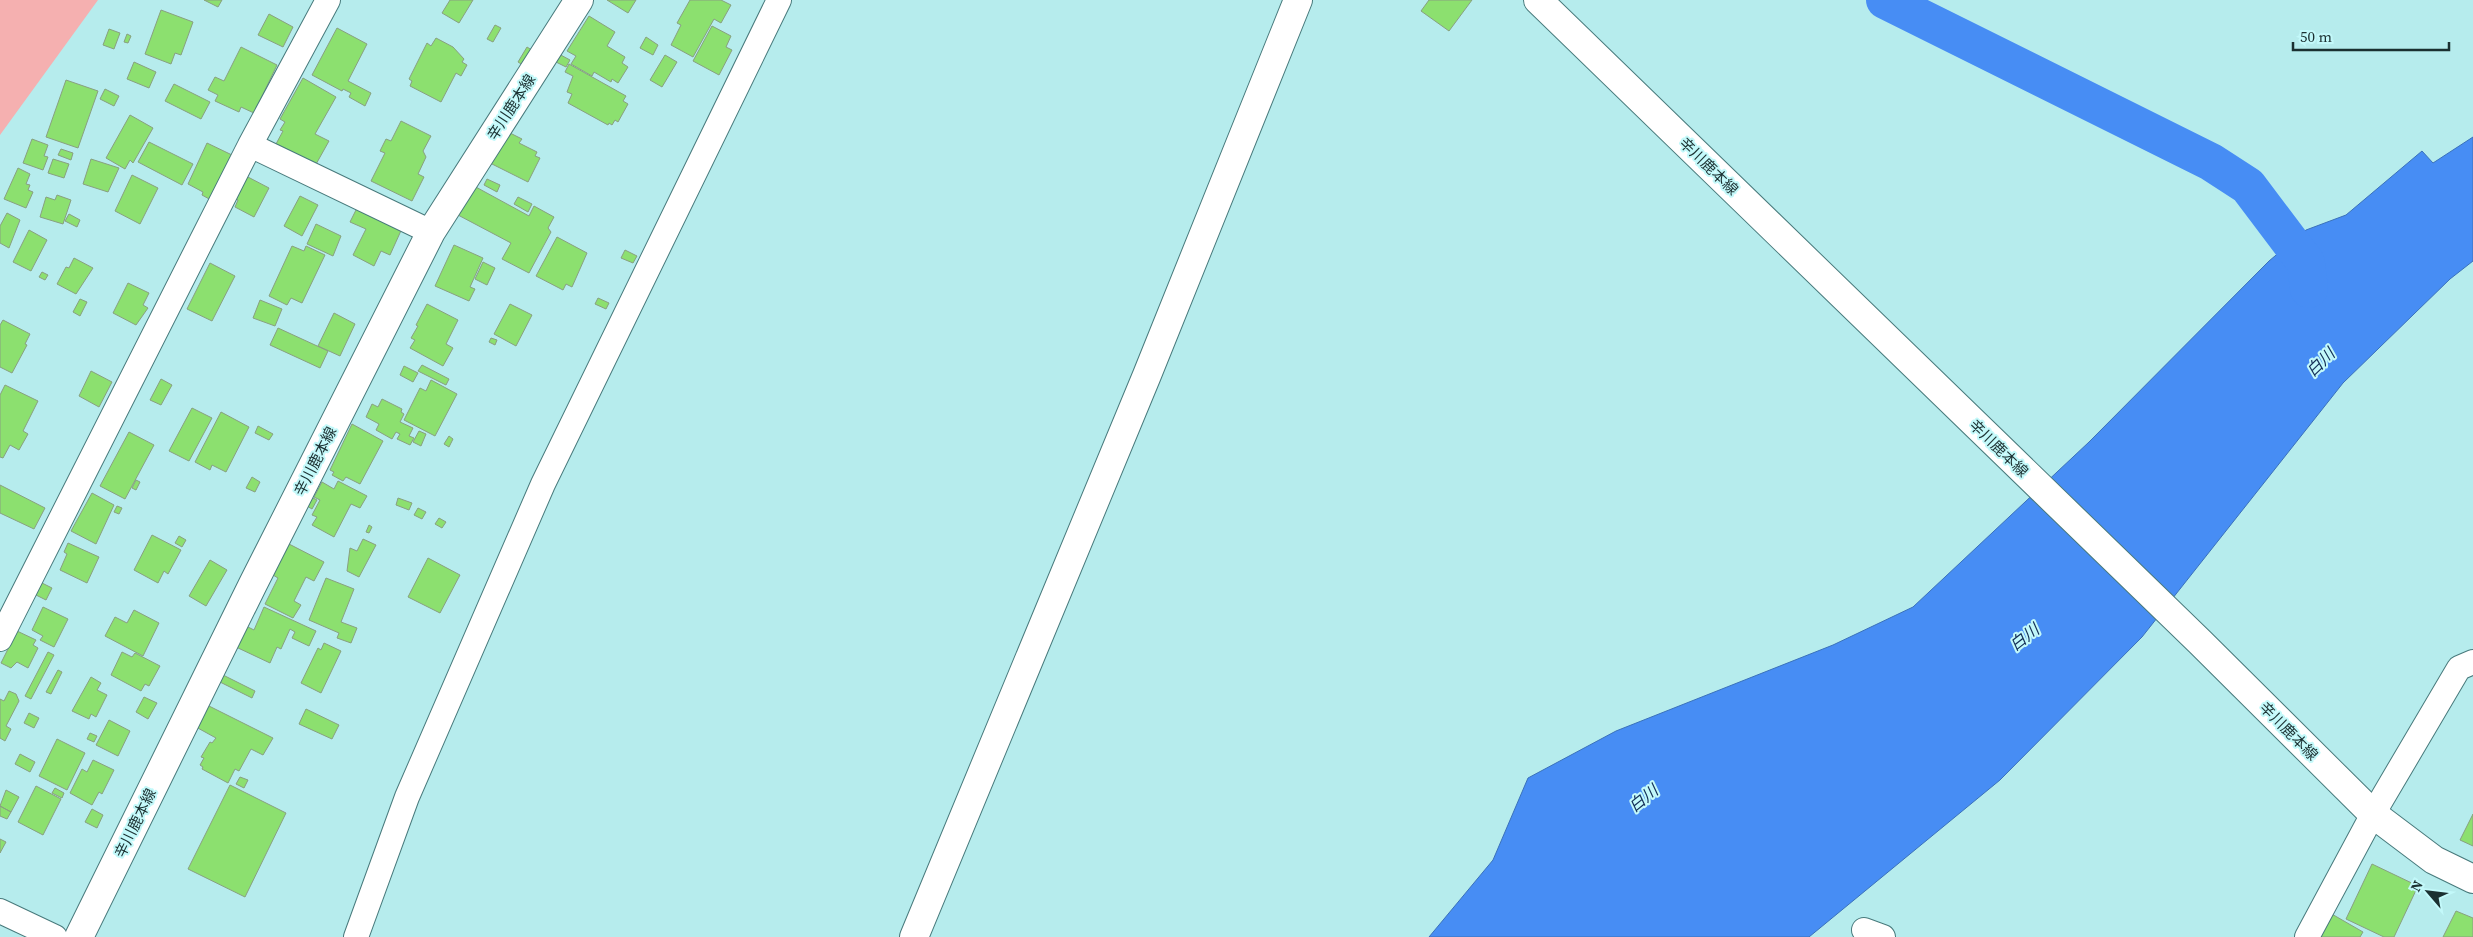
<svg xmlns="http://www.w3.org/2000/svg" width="2473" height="937" font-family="'Source Serif 4','Noto Sans JP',serif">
	<rect width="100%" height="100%" fill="#b6eced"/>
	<!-- green -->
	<path fill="#f5b0b0" d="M0 0H98L0 135Z"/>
	<!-- water -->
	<path fill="#478df4" stroke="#3a71ba" d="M2473 137V261L2450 279 2343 383 2142 637 2000 780 1809 937H1429L1493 860 1528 778 1616 731 1833 645 1913 607 2089 442 2269 261 2306 230 2346 215 2422 151 2433 163Z"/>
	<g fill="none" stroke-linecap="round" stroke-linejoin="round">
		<!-- river -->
		<path stroke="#478df4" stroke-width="38" d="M1885 0 2211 162 2248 186 2306 263 2309 289"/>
	</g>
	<!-- building -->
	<path fill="#8ce06f" stroke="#88a080" d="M204 0H222L218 7Z
		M450 0H473L459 23 442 13Z
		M607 0H636L628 13Z
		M690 0H721L731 5 721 23 714 19 693 57 671 45 681 25 677 23Z
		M1429 0H1472L1449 31 1421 11Z
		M161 10 193 22 181 55 175 53 171 64 145 54Z
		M269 14 293 27 283 47 258 35Z
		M589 16 615 32 607 46 625 57 622 63 628 67 618 83 612 79 611 82 594 72 592 76 571 64 576 56 567 51Z
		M495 25 501 28 493 42 487 39Z
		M712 26 731 36 726 47 732 50 719 75 693 61Z
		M337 28 367 44 348 81 371 93 365 106 349 97 351 93 343 89 342 91 312 75Z
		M109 29 120 33 114 49 103 45Z
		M127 34 131 36 128 43 124 42Z
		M646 37 658 45 653 55 640 48Z
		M436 38 453 47 464 59 462 62 467 65 461 76 456 73 441 102 410 86 412 81 409 79 427 43 431 46Z
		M241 47 277 65 254 113 241 107 239 112 215 101 218 95 208 90 215 77 224 81Z
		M527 47 535 52 526 67 518 62Z
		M557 53 570 60 566 67 554 61Z
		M665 55 677 62 662 87 650 80Z
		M134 62 156 72 149 88 127 79Z
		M569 64 626 96 623 101 628 104 618 122 615 120 612 125 609 123 608 125 568 103 572 94 567 92 573 76 565 72Z
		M303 78 336 97 315 134 329 141 315 166 276 144 283 131 280 130 285 122 280 119Z
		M66 80 98 91 78 148 46 137Z
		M174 84 210 102 201 119 165 101Z
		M105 89 119 96 114 106 100 99Z
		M130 115 153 128 133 163 130 160 125 169 106 158Z
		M401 121 431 136 423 151 426 157 418 174 424 177 412 201 371 181 385 153 380 151 386 139 391 141Z
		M510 133 522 139 519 143 537 152 535 156 540 158 528 182 490 163Z
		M32 139 48 145 44 156 48 157 43 170 23 163Z
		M149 142 193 164 182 185 138 162Z
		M207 143 232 155 211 200 202 195 203 192 188 184Z
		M61 149 73 153 71 160 58 155Z
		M53 159 69 164 64 178 48 173Z
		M91 159 119 168 108 192 83 184Z
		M18 168 30 174 26 184 30 185 28 190 33 192 26 208 4 199Z
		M132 175 158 188 140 224 115 211Z
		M246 176 269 188 254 217 235 207 238 200 235 198Z
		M487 179 500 185 497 192 484 185Z
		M474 186 529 216 534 206 554 217 548 228 551 232 529 273 502 259 511 243 458 215Z
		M57 195 71 200 63 224 40 217 46 197 55 200Z
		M300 196 318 205 302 236 284 226Z
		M518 197 532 204 528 212 514 204Z
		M358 206 404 224 390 255 381 251 374 266 353 255 366 229 350 222Z
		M7 213 20 220 9 248 0 243V226Z
		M69 214 80 220 77 227 65 221Z
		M316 224 341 236 333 256 307 244Z
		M29 230 47 240 31 271 13 262Z
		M557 237 587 253 572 287 566 284 563 290 536 276Z
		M454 245 483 258 470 287 475 289 469 301 435 286Z
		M292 246 304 251 306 246 325 255 302 303 291 298 287 305 269 296Z
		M625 250 637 256 633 263 621 258Z
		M74 258 93 268 76 294 57 284 66 267 69 268Z
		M483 262 495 268 487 285 475 279Z
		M210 263 235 276 212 321 187 309Z
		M42 272 48 275 45 280 39 277Z
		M128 283 149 293 143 305 148 308 136 325 113 313Z
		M598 298 609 303 606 309 595 304Z
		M80 299 87 302 80 316 73 312Z
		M260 300 282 309 275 326 253 318Z
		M427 304 458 320 446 344 453 348 443 366 410 348 415 340 411 338 418 326 416 325Z
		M510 304 532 315 516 346 494 334Z
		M334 313 355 324 340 356 318 346Z
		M3 320 30 334 25 344 27 345 12 373 0 367V325Z
		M278 328 328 351 320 368 270 345Z
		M491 338 497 340 495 345 489 342Z
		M422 365 449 379 446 385 418 371Z
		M404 366 418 373 413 382 400 375Z
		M91 371 112 382 99 407 79 396Z
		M161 379 172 385 161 405 150 400Z
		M431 380 457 394 435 436 404 420 420 388 426 391Z
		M5 385 38 401 23 431 28 434 19 450 10 445 3 458 0 457V395Z
		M382 399 402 409 401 412 404 414 400 422 413 428 409 436 414 438 410 445 397 439 400 434 396 432 392 439 376 430 379 424 366 417 372 404 378 407Z
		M192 408 212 418 189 461 169 451Z
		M221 412 249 427 226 472 212 465 210 470 195 462Z
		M352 424 383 441 360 484 346 477 343 481 332 475 334 472 330 470Z
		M258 426 273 434 269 440 255 433Z
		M419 431 426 434 421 446 413 442Z
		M129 432 154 445 125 499 100 486Z
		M449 436 453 439 449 447 444 444Z
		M252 477 260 482 255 492 246 488Z
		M136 480 140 482 136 490 132 488Z
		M338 481 367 496 360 508 351 504 334 537 312 525 317 517 312 515 320 500 314 497 322 482 334 489Z
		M0 485 45 508 34 529 0 513Z
		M92 493 114 505 96 544 71 531Z
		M311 497 317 500 312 509 307 506Z
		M398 498 412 503 409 510 396 505Z
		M117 506 122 508 119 514 114 512Z
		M418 508 426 512 422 519 414 515Z
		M439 518 446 522 442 528 435 524Z
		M369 525 372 527 369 533 366 532Z
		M152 535 181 550 168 574 164 571 158 583 134 570Z
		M179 536 186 540 182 547 175 543Z
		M363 539 376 545 359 577 347 571 350 548 357 551Z
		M68 543 99 557 87 583 60 570 67 554 64 552Z
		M289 544 324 562 314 581 306 577 294 601 301 605 293 618 265 604 278 578 273 575Z
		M428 558 460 575 440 613 408 597Z
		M210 560 227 570 206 606 189 596Z
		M326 578 354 589 341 622 357 628 351 643 337 638 339 633 309 620Z
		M40 582 52 588 46 600 34 594Z
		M43 607 68 619 54 647 40 640 43 636 32 630Z
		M264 607 316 631 309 646 292 638 295 632 290 629 281 649 277 647 270 663 236 647 246 626 254 630Z
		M134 610 159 623 143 656 105 636 115 617 127 623Z
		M17 631 36 640 33 645 38 648 28 668 17 662 11 668 1 663Z
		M324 643 341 651 321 693 301 683 318 648 321 650Z
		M48 652 54 655 31 699 25 696Z
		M122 652 132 657 135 653 160 666 149 686 145 684 141 691 111 675Z
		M58 670 62 672 51 694 46 692Z
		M221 674 255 691 252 698 218 681Z
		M91 677 101 683 97 690 107 695 96 717 91 714 89 719 72 711Z
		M9 691 16 694 19 701 6 726 11 729 5 741 0 738V699L4 701Z
		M144 697 157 703 148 719 136 712Z
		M207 705 273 738 263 755 251 749 239 771 235 769 228 783 202 769 203 767 200 765 204 758 201 757 210 742 212 743 216 738 196 727Z
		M306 709 339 725 332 739 299 724Z
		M29 713 39 718 34 728 24 723Z
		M109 720 130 731 118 756 96 745Z
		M90 733 97 736 94 742 87 739Z
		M57 739 85 753 67 790 39 776Z
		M20 754 35 762 30 772 15 764Z
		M93 760 114 770 102 794 99 792 92 805 70 793 82 769 87 772Z
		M240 777 248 780 244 788 236 784Z
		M230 785 286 813 245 897 188 869Z
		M36 786 61 799 43 835 18 822Z
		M55 788 64 793 62 798 52 793Z
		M6 790 19 797 11 812 0 806Z
		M0 806 11 812 7 819 0 816Z
		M92 809 103 815 97 828 85 822Z
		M2473 814V846L2460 840Z
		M0 839 6 842 0 853Z
		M2372 864 2418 886 2394 937H2384L2346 919Z
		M2456 911 2473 918V937H2443Z
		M2330 913 2363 932 2360 937H2316Z"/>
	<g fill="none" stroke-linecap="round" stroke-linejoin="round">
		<defs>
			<path id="minor" d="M250 145 431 232
				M0 639 250 145 328 0
				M0 911 55 937
				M1864 930 1883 937
				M356 937 407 797 543 484 779 0
				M2307 937 2373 814 2459 668 2473 662"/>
			<path id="tertiary" d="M914 937 1147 375 1298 0"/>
			<path id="secondary" d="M1538 0 2200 642 2373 814 2434 860 2473 879
				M79 937 253 584 431 232 579 0"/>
		</defs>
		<!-- minor casing -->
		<use href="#minor" stroke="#487a7c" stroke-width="26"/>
		<!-- tertiary casing -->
		<use href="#tertiary" stroke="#487a7c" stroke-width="30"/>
		<!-- secondary casing -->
		<use href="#secondary" stroke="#487a7c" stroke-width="30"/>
		<!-- minor -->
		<use href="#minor" stroke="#fff" stroke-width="24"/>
		<!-- tertiary -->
		<use href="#tertiary" stroke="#fff" stroke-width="28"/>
		<!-- secondary -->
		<use href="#secondary" stroke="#fff" stroke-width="28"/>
	</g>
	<g text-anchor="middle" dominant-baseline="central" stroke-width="4" stroke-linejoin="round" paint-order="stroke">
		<!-- street labels -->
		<g font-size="15" fill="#1b3031" stroke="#c3f9fa">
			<text transform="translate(511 107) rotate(-57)">辛川鹿本線</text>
			<text transform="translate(1709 166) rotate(44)">辛川鹿本線</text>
			<text transform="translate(1999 448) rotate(44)">辛川鹿本線</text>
			<text transform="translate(315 461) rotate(-63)">辛川鹿本線</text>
			<text transform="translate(2289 731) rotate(45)">辛川鹿本線</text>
			<text transform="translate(135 823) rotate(-64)">辛川鹿本線</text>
		</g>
		<!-- water labels -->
		<g font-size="16" font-style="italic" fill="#122d55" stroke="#c3f9fa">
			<text transform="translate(2320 362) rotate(-44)">白川</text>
			<text transform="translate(2024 637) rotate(-38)">白川</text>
			<text transform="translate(1643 798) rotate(-39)">白川</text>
		</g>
	</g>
	<!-- north arrow -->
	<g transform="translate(2428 892) rotate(298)" stroke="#c3f9fa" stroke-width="4" paint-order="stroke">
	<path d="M0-4L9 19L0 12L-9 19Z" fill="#1b3031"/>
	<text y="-8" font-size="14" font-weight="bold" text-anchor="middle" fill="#1b3031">N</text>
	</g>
	<!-- scale -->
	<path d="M2293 42v8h156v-8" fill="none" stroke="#1b3031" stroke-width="2.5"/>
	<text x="2300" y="42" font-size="15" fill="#1b3031" stroke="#c3f9fa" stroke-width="4" paint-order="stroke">50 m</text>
</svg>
